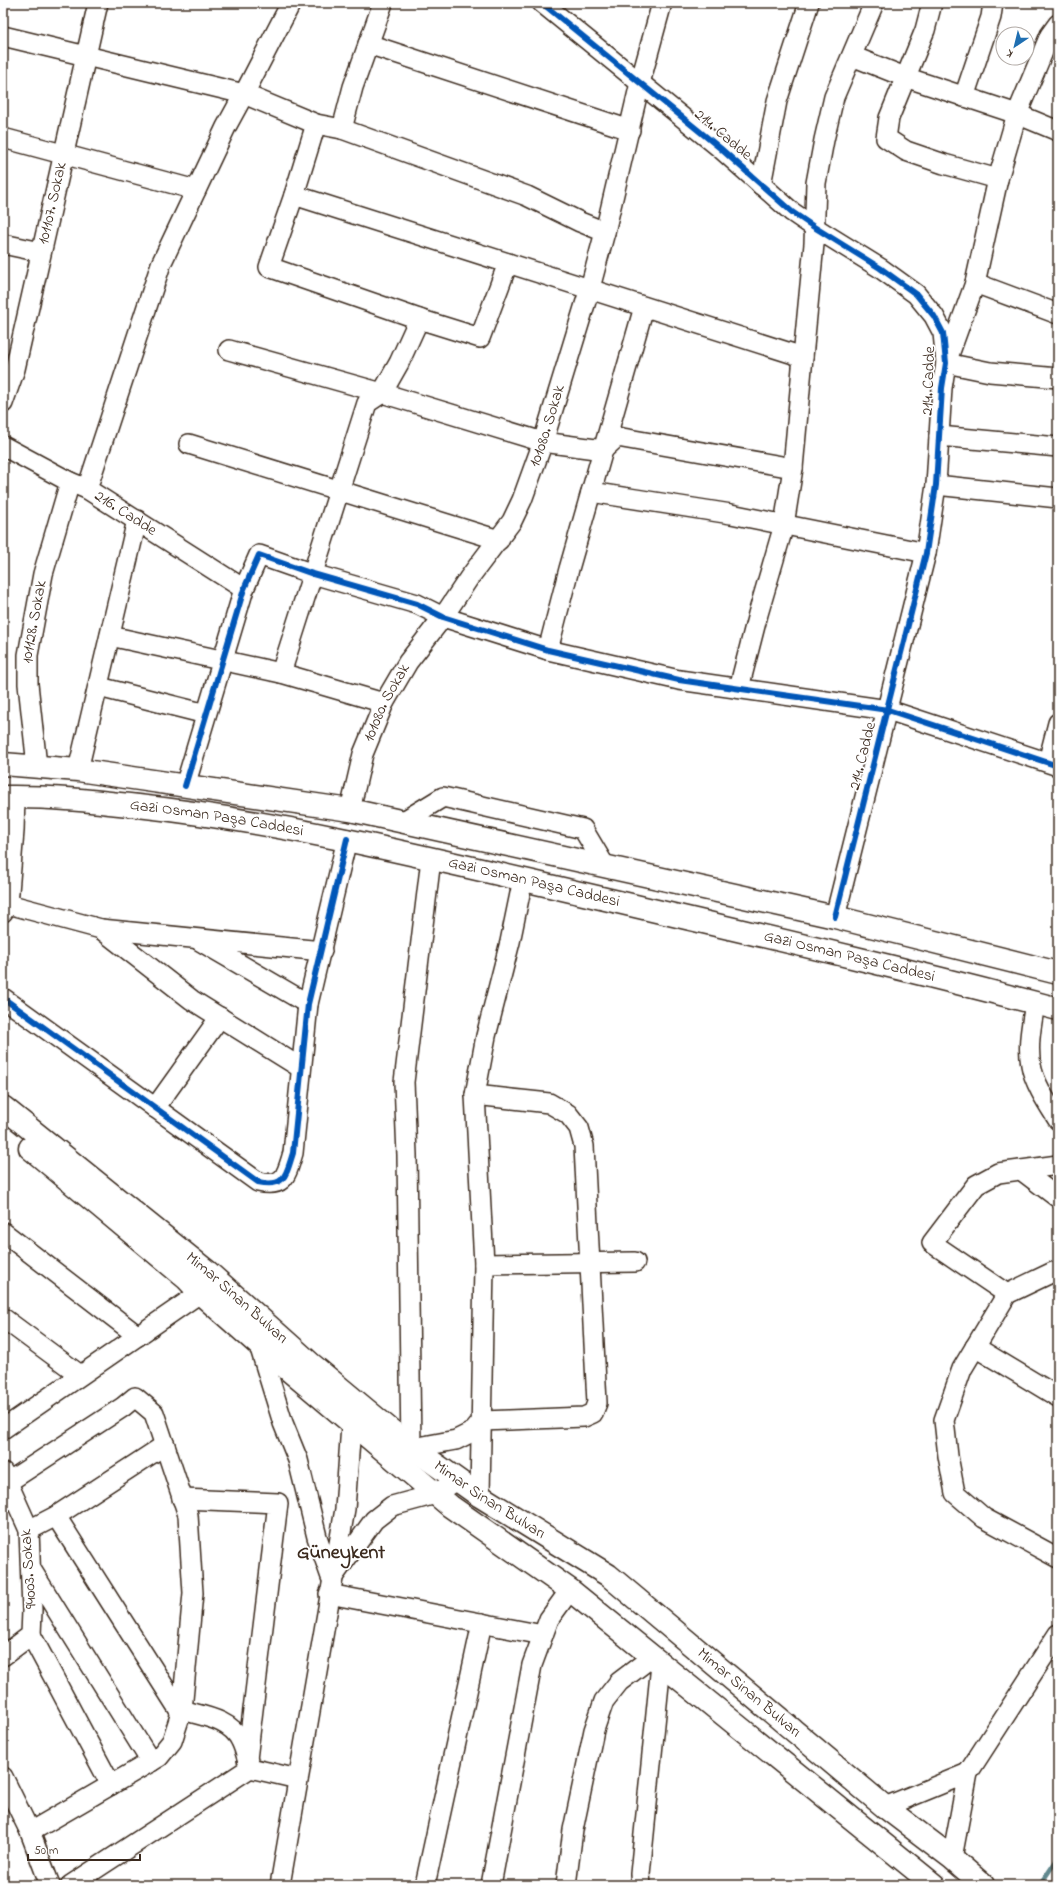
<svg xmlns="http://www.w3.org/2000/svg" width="1061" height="1888" font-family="'Indie Flower',sans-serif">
	<rect width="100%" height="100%" fill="#fff"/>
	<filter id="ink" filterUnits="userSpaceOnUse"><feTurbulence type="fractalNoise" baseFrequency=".025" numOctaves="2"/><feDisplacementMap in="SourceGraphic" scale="8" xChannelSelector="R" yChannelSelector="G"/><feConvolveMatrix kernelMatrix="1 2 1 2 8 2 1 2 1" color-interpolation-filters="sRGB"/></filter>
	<g filter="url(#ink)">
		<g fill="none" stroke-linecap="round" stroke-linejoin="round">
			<!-- stream -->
			<path stroke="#61888e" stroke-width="4.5" d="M1040 1885 1058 1858"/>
			<defs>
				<g id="minor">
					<path d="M542 3 720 148 792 212 814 227 880 268 916 294 934 316 943 333 946 363 942 388 936 485 926 553 835 917"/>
					<path d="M932 3 925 30 889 118 886 138 906 151 944 164 998 179"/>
					<path d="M1058 24 1050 35 1017 114 998 179 975 283 946 363 990 372 1058 378"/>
					<path d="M3 36 244 94 316 124 342 129 527 196 580 222 605 232"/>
					<path d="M368 44 630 130"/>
					<path d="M852 56 905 77 1017 114 1058 131"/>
					<path d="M964 97 991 17 993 3"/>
					<path d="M316 124 294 195 269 267 419 319 480 338 508 263"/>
					<path d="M342 129 353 87 383 3"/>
					<path d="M3 138 196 190"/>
					<path d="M761 185 777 101 809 3"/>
					<path d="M294 195 803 357"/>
					<path d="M3 244 41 252"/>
					<path d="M975 283 1058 314"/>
					<path d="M229 350 382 393 543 442 603 450 617 437 793 468"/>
					<path id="s1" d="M3 403 15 369 98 3"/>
					<path d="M939 436 1058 447"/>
					<path d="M189 444 499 540"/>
					<path id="s2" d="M3 446 70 482 87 489 244 589"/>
					<path d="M936 485 1058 498"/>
					<path d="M87 489 161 264 226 127 244 94 291 3"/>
					<path d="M591 492 731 514 926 553"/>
					<path d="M110 636 281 673 384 703"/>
					<path d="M548 650 569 569 644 307"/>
					<path d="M281 673 367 403 382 393 399 363 419 319"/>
					<path d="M99 687 206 714"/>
					<path d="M739 688 758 614 784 525 793 468 803 357 814 244 816 183 824 140 834 97 874 3"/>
					<path d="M1048 762 1058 723"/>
					<path id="s3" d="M37 766 28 684V655L43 574 70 482"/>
					<path d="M78 770 137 520"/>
					<path d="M185 786 244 589 259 555 313 574 417 604 443 617 548 650 679 680 888 710 1058 766"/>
					<path id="s4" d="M350 810 363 754 384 703 408 662 443 617 469 578 512 521 522 500 543 442 590 288 605 232 640 83 662 3"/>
					<path d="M402 822 443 797 583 829 605 866"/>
					<path d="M8 904 101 929 322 951"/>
					<path d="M3 912 8 904 14 831 15 796"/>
					<path d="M101 929 192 1000 301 1068"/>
					<path d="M200 941 308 1004"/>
					<path d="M3 998 258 1182C285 1188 286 1175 293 1153L308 1004 347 839"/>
					<path d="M1035 1003C1032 1023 1027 1045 1031 1065 1034 1083 1048 1104 1058 1120"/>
					<path d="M155 1108 220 1017"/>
					<path d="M1021 1170 1058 1198"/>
					<path d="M3 1232 138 1336"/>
					<path d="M484 1264 635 1262"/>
					<path d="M1058 1272H1053L1007 1294 962 1369 944 1420 948 1456 955 1493 984 1518 1058 1558"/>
					<path d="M1007 1294 932 1243 976 1185 998 1173 1058 1165"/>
					<path d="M3 1318 80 1375"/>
					<path d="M259 1345 283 1423 298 1460 317 1537 331 1577"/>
					<path d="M975 1347 1058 1397"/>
					<path d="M3 1429 200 1293"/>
					<path d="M411 1447 407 1155 404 1082 431 859"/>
					<path d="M402 1450 456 1440 474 1431 482 1421 584 1417 593 1413 597 1403 584 1146 579 1128 568 1114 549 1103 475 1095"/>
					<path d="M3 1472 29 1530 32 1611 31 1635 3 1656"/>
					<path d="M8 1482 123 1407 135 1397 154 1413 188 1515 193 1593 182 1710 172 1741 159 1757 30 1832"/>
					<path d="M480 1496 484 1264 475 1095 486 1036 510 942 523 879"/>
					<path d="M182 1499 278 1503 247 1759"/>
					<path d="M56 1516 181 1713"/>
					<path d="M29 1530 56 1516 165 1445"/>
					<path d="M31 1569 151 1762"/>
					<path d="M335 1574 374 1520 392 1506 436 1494 457 1480"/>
					<path d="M329 1594 543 1635"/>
					<path d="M31 1635 111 1785"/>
					<path d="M182 1710C202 1716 231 1719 241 1741 245 1749 247 1759 250 1768L298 1779"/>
					<path d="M3 1777 30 1832 50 1885"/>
					<path d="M885 1807 968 1773"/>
					<path d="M952 1858 968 1773 1058 1634"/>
					<path d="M71 1885 250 1768"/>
					<path d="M280 1885 345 1509 352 1412"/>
					<path d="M425 1885 482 1623"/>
					<path d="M491 1885 532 1665 549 1619 570 1590"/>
					<path d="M566 1885 573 1830 594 1730 604 1701 619 1682 652 1657"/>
					<path d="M641 1885 640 1874 661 1664"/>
				</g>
				<g id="major">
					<path d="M3 764 78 770 350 810 835 917 1058 973"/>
					<path id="s5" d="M3 797C48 796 93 801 138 806 273 821 405 852 537 883 711 924 885 963 1058 1009"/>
					<path id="s6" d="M3 1107 208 1272 310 1363 411 1447 480 1496 608 1575 885 1807 952 1858 983 1885"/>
					<path d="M30 1148 187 1279 200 1293 259 1345 450 1506 570 1590 934 1885"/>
				</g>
			</defs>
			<!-- minor casing -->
			<use href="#minor" stroke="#3b2a1e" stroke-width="22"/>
			<!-- major casing -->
			<use href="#major" stroke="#3b2a1e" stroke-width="25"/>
			<!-- minor -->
			<use href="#minor" stroke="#fff" stroke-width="19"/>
			<!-- major -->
			<use href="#major" stroke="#fff" stroke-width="22"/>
			<defs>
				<path id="cycleway" d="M542 3 720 148 792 212 814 227 880 268 916 294 934 316 943 333 946 363 942 388 936 485 926 553 835 917
					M185 786 244 589 259 555 313 574 417 604 443 617 548 650 679 680 888 710 1058 766
					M3 998 258 1182C285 1188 286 1175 293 1153L308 1004 347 839"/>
			</defs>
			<!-- cycleway casing -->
			<use href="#cycleway" stroke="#fff" stroke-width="8"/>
			<!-- cycleway -->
			<use href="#cycleway" stroke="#0057b8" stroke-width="6"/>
		</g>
	</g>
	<g text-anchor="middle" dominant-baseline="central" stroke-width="3.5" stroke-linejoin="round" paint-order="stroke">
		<!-- street labels -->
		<g font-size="16" fill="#3b2a1e" stroke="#fff">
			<text transform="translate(723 135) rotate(40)">214. Cadde</text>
			<text stroke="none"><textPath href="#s1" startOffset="206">101107. Sokak</textPath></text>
			<text transform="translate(929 381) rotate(-88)">214. Cadde</text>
			<text stroke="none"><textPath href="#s4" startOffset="437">101080. Sokak</textPath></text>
			<text stroke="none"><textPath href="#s2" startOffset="140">216. Cadde</textPath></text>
			<text stroke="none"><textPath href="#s3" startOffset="145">101128. Sokak</textPath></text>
			<text stroke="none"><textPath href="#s4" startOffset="114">101080. Sokak</textPath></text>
			<text transform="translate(863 756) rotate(-76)">214. Cadde</text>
			<text stroke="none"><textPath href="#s5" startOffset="215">Gazi Osman Paşa Caddesi</textPath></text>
			<text stroke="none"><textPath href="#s5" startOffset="539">Gazi Osman Paşa Caddesi</textPath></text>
			<text stroke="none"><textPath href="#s5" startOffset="863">Gazi Osman Paşa Caddesi</textPath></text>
			<text stroke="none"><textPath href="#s6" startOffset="302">Mimar Sinan Bulvarı</textPath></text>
			<text stroke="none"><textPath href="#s6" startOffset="626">Mimar Sinan Bulvarı</textPath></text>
			<text transform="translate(29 1569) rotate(-94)">94003. Sokak</text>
			<text stroke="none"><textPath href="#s6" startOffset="950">Mimar Sinan Bulvarı</textPath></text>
		</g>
		<!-- district labels -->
		<g font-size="20" font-weight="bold" fill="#3b2a1e" stroke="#fff">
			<text x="341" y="1553">Güneykent</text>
		</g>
	</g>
	<!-- margin -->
	<rect width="1061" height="1888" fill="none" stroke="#fff" stroke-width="16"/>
	<rect x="8" y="8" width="1045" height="1872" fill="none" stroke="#3b2a1e" stroke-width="1.5" filter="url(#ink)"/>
	<!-- north arrow -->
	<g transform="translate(1015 46) rotate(215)"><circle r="19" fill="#ffffff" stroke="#b1aaa5"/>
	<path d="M0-3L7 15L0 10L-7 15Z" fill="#1f6fb2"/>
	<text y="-6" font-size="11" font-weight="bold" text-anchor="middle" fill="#3b2a1e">K</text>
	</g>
	<!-- scale -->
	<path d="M28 1854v6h112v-6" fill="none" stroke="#3b2a1e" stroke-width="2"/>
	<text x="34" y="1854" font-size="12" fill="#3b2a1e" stroke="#ffffff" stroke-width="3" paint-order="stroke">50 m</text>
</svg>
